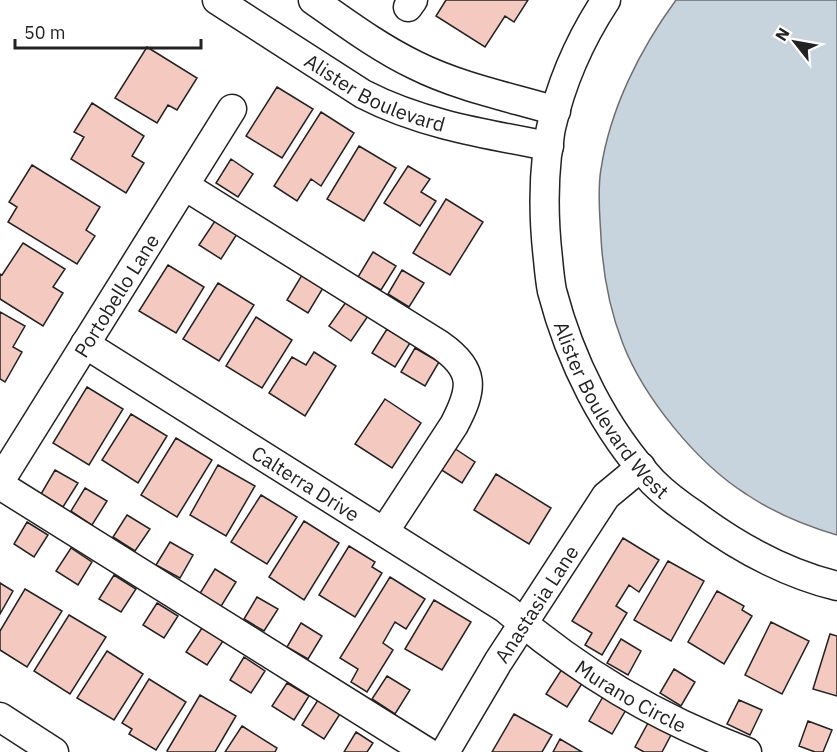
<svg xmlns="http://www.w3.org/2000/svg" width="837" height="752" font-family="'IBM Plex Sans',sans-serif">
	<rect width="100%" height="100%" fill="#fff"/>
	<!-- water -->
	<path fill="#c7d3dd" stroke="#6f6f6f" stroke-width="1.5" d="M676 0H837V535C806 526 773 512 746 494 697 463 644 398 623 344 610 311 603 274 601 238 600 216 597 191 601 169 610 109 640 49 676 0Z"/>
	<!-- building -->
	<path fill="#f3c9c0" stroke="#222" stroke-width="1.5" d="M446 0H528L514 22 505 16 485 47 436 16Z
		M147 47 197 78 177 110 168 105 157 123 115 98Z
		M277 87 313 109 282 158 246 136Z
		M92 103 144 136 132 156 144 163 126 193 71 159 84 137 74 132Z
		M321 112 354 133 321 186 311 179 297 201 274 186Z
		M359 146 396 168 364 221 327 199Z
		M231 159 253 174 238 197 216 183Z
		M32 165 100 207 86 230 95 236 77 264 8 222 17 207 9 202Z
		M408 166 430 179 421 192 436 201 420 226 384 203Z
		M446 199 483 222 450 275 413 253Z
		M215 221 237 234 221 259 199 245Z
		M23 243 65 269 53 287 63 293 43 326 0 299V274L2 275Z
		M373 252 396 266 381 290 358 277Z
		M168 265 204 287 176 333 139 311Z
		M402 270 424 283 409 307 388 294Z
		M302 275 323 288 308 313 287 300Z
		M218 283 254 305 219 361 183 339Z
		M346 302 368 316 351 341 329 326Z
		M0 312 25 326 13 347 22 352 5 382 0 379Z
		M256 317 292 340 262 388 226 366Z
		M387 329 410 343 395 367 372 353Z
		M415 348 439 362 425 386 401 372Z
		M314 352 336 366 305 416 269 393 292 357 306 365Z
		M87 387 123 409 89 465 53 443Z
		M385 399 421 423 392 468 355 444Z
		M131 414 167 436 138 483 102 460Z
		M176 438 212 460 177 517 141 495Z
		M454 448 475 462 462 483 440 469Z
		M218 465 255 486 226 536 190 515Z
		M55 470 78 483 63 507 41 494Z
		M496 474 551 508 529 544 474 510Z
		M85 488 107 501 92 525 71 511Z
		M261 495 297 517 267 564 231 542Z
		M127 515 150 529 135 551 113 537Z
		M304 521 339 543 304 600 269 577Z
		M27 522 48 535 34 557 14 544Z
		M623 538 659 560 639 592 629 585 616 606 627 613 602 655 585 645 592 633 572 621Z
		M170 542 193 555 180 578 156 565Z
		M349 546 375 562 372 567 382 573 355 617 319 595Z
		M71 548 92 562 78 585 56 571Z
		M668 561 704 581 671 641 634 620Z
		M215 569 236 582 220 608 199 595Z
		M114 575 136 589 121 612 99 599Z
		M390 577 425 599 406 629 395 622 383 643 393 650 367 692 351 682 358 669 340 658Z
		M0 583 13 591 0 614Z
		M25 589 62 611 27 667 0 650V631Z
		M717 591 744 606 742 610 752 616 724 664 688 642Z
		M257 597 278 609 264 631 244 619Z
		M434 600 471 622 442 670 405 649Z
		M157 603 178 616 164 638 143 625Z
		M69 615 106 637 70 694 34 671Z
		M771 622 809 641 782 694 745 675Z
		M301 623 322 636 308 659 287 647Z
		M202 628 223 641 207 665 186 652Z
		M830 634 837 636V696L813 689Z
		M621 639 641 651 628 675 607 663Z
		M107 651 143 674 114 720 77 698Z
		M244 657 265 671 251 693 230 680Z
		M562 669 583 682 567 707 546 694Z
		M674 669 695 682 681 706 660 693Z
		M387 676 410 690 395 714 372 699Z
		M149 679 186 702 156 750 129 734 132 729 122 723Z
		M287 683 309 696 294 720 272 706Z
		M200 695 236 716 215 752H168L167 751Z
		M604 695 627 708 612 734 589 721Z
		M318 700 340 714 324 739 302 725Z
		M739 700 762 710 750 735 727 724Z
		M514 714 552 735 542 752H492Z
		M808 721 832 730 823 752H815L799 746Z
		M648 723 671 735 662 752H644L635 747Z
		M242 726 277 748 275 752H225Z
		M356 732 373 743 367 752H344Z
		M560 739 582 752H553Z"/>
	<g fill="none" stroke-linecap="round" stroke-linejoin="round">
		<defs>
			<g id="minor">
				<path id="s1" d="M217 0 363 94C421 124 485 134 549 146"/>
				<path d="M313 0C346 23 378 47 415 65 459 87 509 97 556 111"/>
				<path id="s2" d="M606 0C581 38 561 83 551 128 549 137 549 147 547 155 543 191 544 224 548 259 549 270 550 281 552 291 570 360 604 429 653 482 666 495 681 506 696 516 739 548 784 573 837 586"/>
				<path d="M408 7 413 0"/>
				<path d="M185 186 440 345C476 370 473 389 454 425L384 532"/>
				<path id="s3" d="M85 344 506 609C580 672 656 718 747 752"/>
				<path id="s4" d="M0 481 232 109"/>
				<path d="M0 485 427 752"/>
				<path d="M0 717 54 752"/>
				<path id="s5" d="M445 752 498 662 606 496 641 467"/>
			</g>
		</defs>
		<!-- minor casing -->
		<use href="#minor" stroke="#222" stroke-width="31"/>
		<!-- minor -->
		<use href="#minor" stroke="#fff" stroke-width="28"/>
	</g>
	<g text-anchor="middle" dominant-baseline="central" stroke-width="4.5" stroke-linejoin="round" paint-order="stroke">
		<!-- street labels -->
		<g font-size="20" fill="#222" stroke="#fff">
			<text stroke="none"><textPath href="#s1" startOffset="184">Alister Boulevard</textPath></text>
			<text stroke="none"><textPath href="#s4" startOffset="219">Portobello Lane</textPath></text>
			<text stroke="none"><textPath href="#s2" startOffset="438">Alister Boulevard West</textPath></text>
			<text stroke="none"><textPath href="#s3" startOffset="261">Calterra Drive</textPath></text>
			<text stroke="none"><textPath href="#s5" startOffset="174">Anastasia Lane</textPath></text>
			<text stroke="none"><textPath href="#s3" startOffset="650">Murano Circle</textPath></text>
		</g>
	</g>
	<!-- north arrow -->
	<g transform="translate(795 42) rotate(301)" stroke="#ffffff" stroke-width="4.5" paint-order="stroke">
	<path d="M0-4.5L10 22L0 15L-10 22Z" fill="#222222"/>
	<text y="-9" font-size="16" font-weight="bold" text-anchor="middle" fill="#222222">N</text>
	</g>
	<!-- scale -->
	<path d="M15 39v9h186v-9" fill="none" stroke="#222222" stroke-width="3"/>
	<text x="24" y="39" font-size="18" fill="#222222" stroke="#ffffff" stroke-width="4.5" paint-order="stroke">50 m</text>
</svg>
